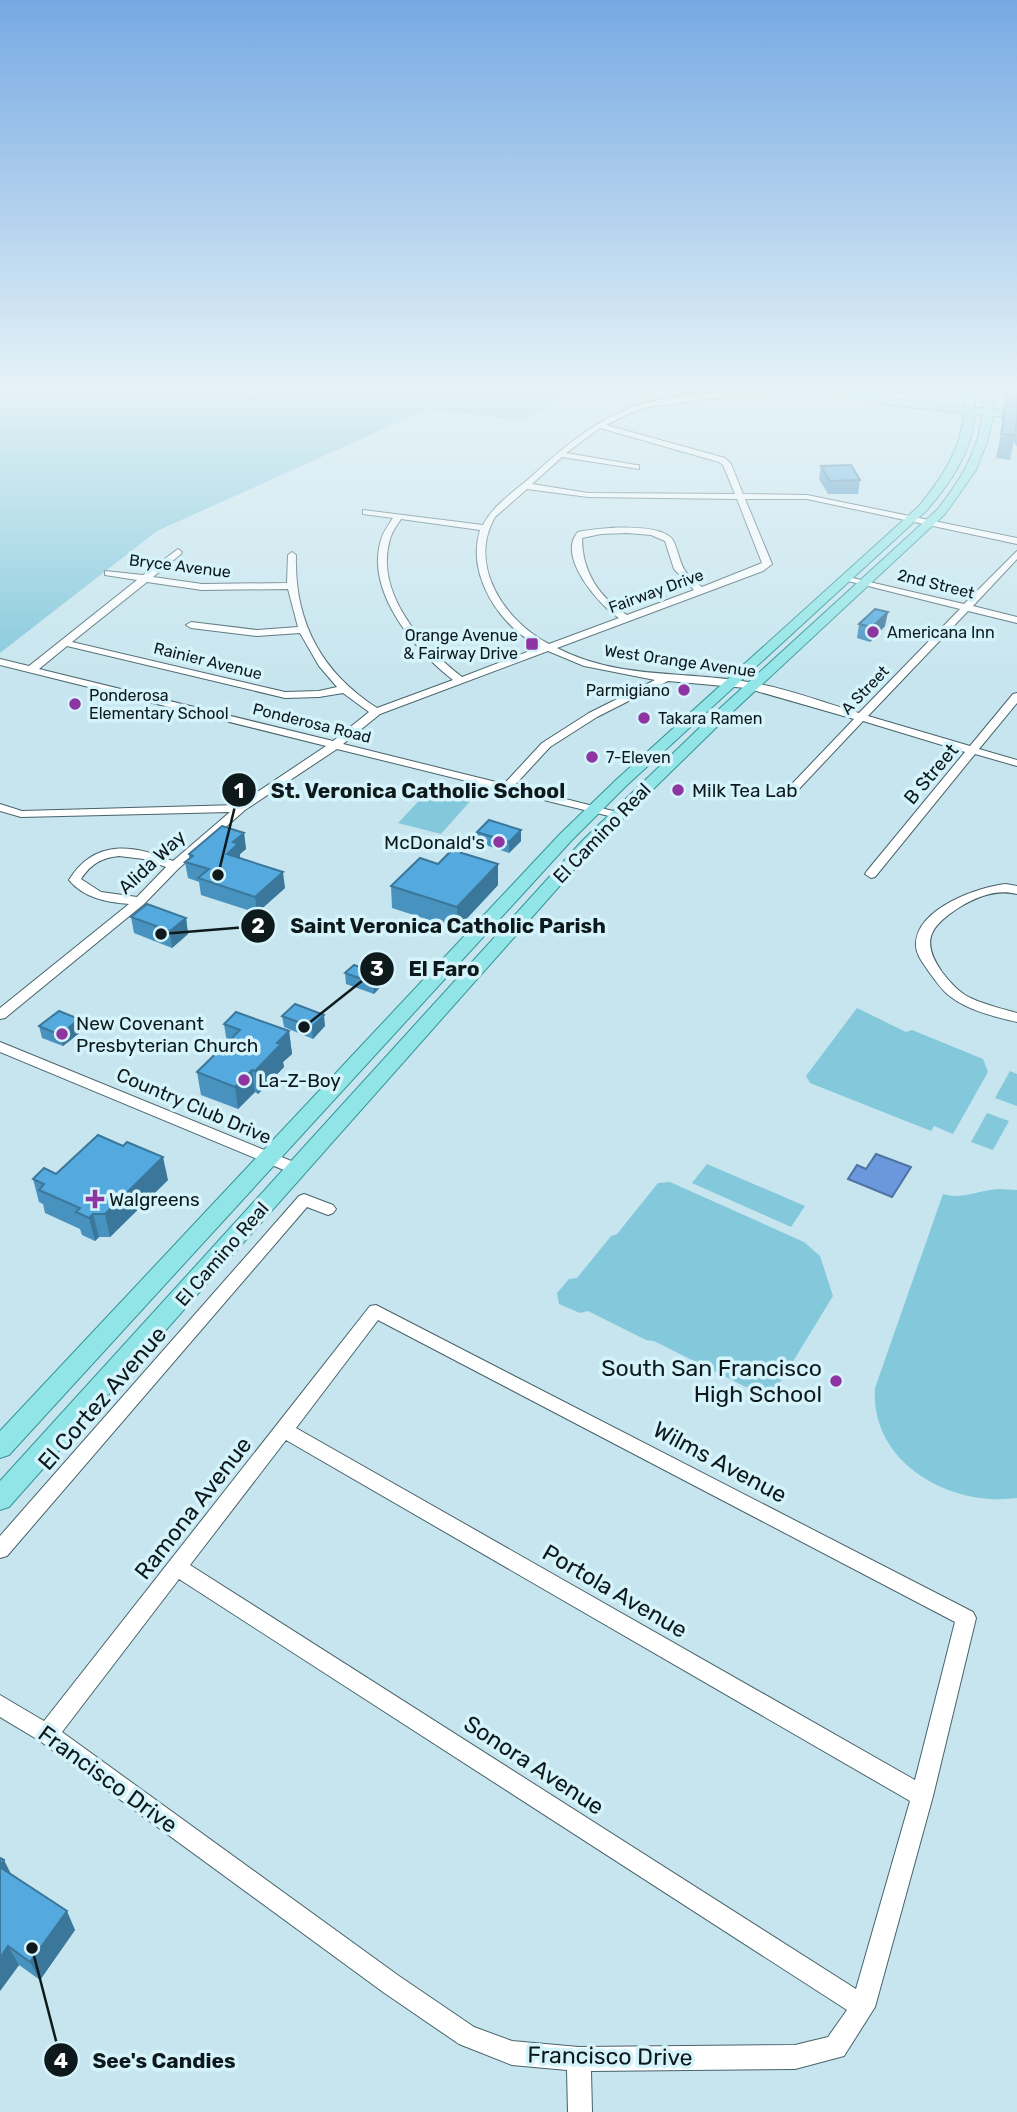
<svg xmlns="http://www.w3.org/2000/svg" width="1017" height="2112" font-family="Rubik,sans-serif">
	<rect width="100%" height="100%" fill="#c7e5ee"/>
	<!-- green -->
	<path fill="#84c8db" d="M0 389H574L523 421 428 409 157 531 0 653Z
		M635 389H745L675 398Z
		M431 788 473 798 441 834 398 823Z
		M857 1008 906 1032 912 1030 983 1059 988 1072 953 1134 934 1126 931 1131 810 1083 806 1076Z
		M1010 1071 1017 1074V1106L995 1098Z
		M987 1113 1009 1121 993 1150 971 1142Z
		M707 1164 805 1206 791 1227 692 1183Z
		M670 1182 804 1242 820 1256 833 1296 770 1399 654 1341 646 1340 588 1311 580 1313 559 1304 557 1293 569 1279 577 1278 611 1236 617 1234 658 1183Z
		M999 1189 1017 1190V1498C950 1507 870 1463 875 1388L943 1194C961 1200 979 1190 999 1189Z"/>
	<!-- water -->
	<path fill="#6b98dc" stroke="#4f72a2" stroke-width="2" d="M876 1154 911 1167 892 1197 848 1179 857 1165 866 1169Z"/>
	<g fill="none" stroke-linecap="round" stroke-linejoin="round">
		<defs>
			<path id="minor" d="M750 389H763L743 394 649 407 635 411 606 425 725 458 731 464 743 494 807 495 1017 538V544L807 499H745L772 564 763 571 557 648C612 677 675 672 735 680 777 685 819 701 859 713L960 609 844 580V576L964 604 1017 551V559L973 606 1017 617V623L968 611 868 716 970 746 1013 694 1017 693V703L979 749 1017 760V766L975 754 875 877 871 878 865 874 867 871 965 752 863 721 798 790 794 791 788 788 790 786 854 719 746 688 668 681 597 717 550 747 514 786 621 813 623 815 617 818 337 749 245 810 178 869 144 904 5 1018 0 1019V1008L129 904C106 902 84 898 69 880 94 839 133 844 173 861L230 812 21 817 0 811V804L22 811 238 805 326 746 0 665V659L29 666 137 580 105 575V571L143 575 178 549 182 552 181 554 153 577 202 584 287 583 288 555 292 552 296 555C294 622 321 672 377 708L453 680C415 650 363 590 382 537 384 531 389 524 393 518L363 514V510L483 525C493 505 515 491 532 476 571 440 610 408 664 399 693 394 722 394 750 389ZM600 428 719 462 723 465 735 494 588 493 532 484 562 457 639 469V465H636L566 453ZM527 489 588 497 737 499 762 563 702 587C679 570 683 565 674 542 665 521 596 528 578 532 556 556 599 605 619 618L549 644C505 621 467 566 495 517ZM401 519 480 530C466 576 500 626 540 647L462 677C422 646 374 593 390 539 392 532 397 525 401 519ZM627 533 651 535 665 541 674 569 694 590 627 615C599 597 582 572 582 538L601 534ZM147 582 202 590 288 589 298 627 257 630 191 622 186 625 191 628 257 636 300 633 319 666 337 687 319 691 285 692 72 642ZM67 646 285 698 319 697 343 693 369 712 333 741 39 669ZM548 651 584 666 655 680 589 713 542 743 504 784 343 744 380 714ZM119 856 144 859 166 867 137 897 101 892 81 879C91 864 101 858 119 856Z
				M1006 884 1017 886V894C997 889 978 896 960 907 930 926 920 941 942 972 949 981 956 989 965 995 981 1004 1000 1008 1017 1013V1022C996 1017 969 1011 951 997 942 991 936 981 929 972 924 964 915 954 916 943 918 908 978 887 1006 884Z
				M0 1042 301 1165 304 1169 301 1173H291L0 1052Z
				M304 1194 333 1205 336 1209 333 1213 328 1215 307 1207 7 1556 0 1558V1536L299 1196Z
				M376 1305 973 1612 976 1618 933 1796 875 2007 844 2056 795 2069 591 2071 592 2112H568L567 2070 512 2065 459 2044 383 1992 40 1741 0 1717V1695L44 1721 370 1306ZM378 1320 955 1622 915 1780 296 1428ZM286 1440 910 1801 856 1989 190 1565ZM179 1579 847 2010 828 2037 795 2045 579 2047 512 2041 474 2027 399 1976 62 1732Z"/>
			<path id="major" d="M817 389H836L890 399 965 407 964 389H974L975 408H983L982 389H992L993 409 1017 412V418L993 416 988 439 976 470 945 514 727 717 595 846 9 1507 0 1510V1481L583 840 717 711 937 510C959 482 979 451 982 415L975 414C972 452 951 482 927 510L626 786 572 840 9 1455 0 1458V1431L560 834 616 780 919 506C942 478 961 449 964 413L890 405Z"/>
		</defs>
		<!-- minor casing -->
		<use href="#minor" stroke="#48636a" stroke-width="2"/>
		<!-- major casing -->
		<use href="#major" stroke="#339396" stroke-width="2"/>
		<!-- minor -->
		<use href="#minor" fill="#fff" fill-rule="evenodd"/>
		<!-- major -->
		<use href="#major" fill="#91e5e7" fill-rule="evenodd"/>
	</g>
	<!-- wall -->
	<path fill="#4892bf" d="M872 389H933L932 396 884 393V390Z
		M997 389H1017V447L1014 441 1010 460 996 458 1003 424 1001 419 1005 396Z
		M821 466 860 480 858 494H828L819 479Z
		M859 624 885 626 870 642 857 638Z
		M521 830V841L509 853 477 842V832Z
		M244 833 246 849 240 854V858L285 888 257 913 201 895 199 882 188 878 185 862 189 859V854Z
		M498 885 457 929 392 908 391 886Z
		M131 917 186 918 188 934 172 948 134 933Z
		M345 973 382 985 374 994 346 984Z
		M282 1016 325 1026 313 1039 284 1027Z
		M79 1019 82 1031 63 1046 42 1038 39 1026Z
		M224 1024 289 1031 292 1054 283 1062 284 1067 258 1094 255 1092 238 1109 201 1095 197 1072 227 1043Z
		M56 1174 168 1180 110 1237H99L95 1241 82 1235 80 1229 45 1213 43 1204 39 1202 33 1179Z
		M11 1874 75 1930 40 1980 19 1965 0 1991Z"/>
	<!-- shaded-wall -->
	<path fill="#3b779b" d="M888 612 885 626 870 642 872 627Z
		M521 830V841L509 853V842Z
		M244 833 246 849 240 854V860L227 854 233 842Z
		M498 864V885L457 929V907Z
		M283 872 285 888 257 913 255 897Z
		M186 918 188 934 172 948 170 931Z
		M381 974 382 985 374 994 373 983Z
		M324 1015 325 1026 313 1039 312 1027Z
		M79 1019 82 1031 63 1046 60 1035Z
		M289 1031 292 1054 283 1062 284 1067 258 1094 255 1071 277 1043Z
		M252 1070 255 1092 238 1109 235 1087Z
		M163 1157 168 1180 110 1237 105 1214Z
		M93 1214 99 1237 95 1241 89 1218Z
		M4 1860 14 1880 0 1866Z
		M67 1911 75 1930 40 1980 30 1962Z
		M8 1946 19 1965 0 1991V1958Z"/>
	<!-- building -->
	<path fill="#54aade" stroke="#3b779b" stroke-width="2" d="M1006 395 1017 396V414L1015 435 1001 434 1008 399Z
		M851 465 860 480 830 481 821 466Z
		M875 609 888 612 872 627 859 624Z
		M489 820 521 830 509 842 477 832Z
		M222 826 244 833 233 842 238 844 227 854 283 872 255 897 198 878 209 869 185 862 193 856 189 854Z
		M452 850 498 864 457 907 391 886 420 858 438 864Z
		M147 904 186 918 170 931 131 917Z
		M354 965 381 974 373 983 345 973Z
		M295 1004 324 1015 312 1027 282 1016Z
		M59 1011 79 1019 60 1035 39 1026Z
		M236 1012 289 1031 277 1043 281 1044 255 1071 252 1070 235 1087 197 1072 240 1030 224 1024Z
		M98 1135 123 1146 127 1142 163 1157 105 1214H93L89 1218 76 1212 80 1208 39 1190 44 1184 33 1179 44 1168 56 1174Z
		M0 1858 4 1860 0 1866Z
		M0 1867 67 1911 30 1962 8 1946 0 1958Z"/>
	<!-- sky -->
	<linearGradient id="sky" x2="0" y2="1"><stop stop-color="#76a9e3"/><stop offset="0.57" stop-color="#e6f3f7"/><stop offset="1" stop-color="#e6f3f7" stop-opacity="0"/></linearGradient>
	<rect width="1017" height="684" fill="url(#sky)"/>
	<!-- markers -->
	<g fill="#8e35a1" stroke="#d4f3fb" stroke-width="2.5">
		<circle cx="873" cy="632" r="7"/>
		<rect x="525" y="637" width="14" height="14" rx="3.5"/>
		<circle cx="684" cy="690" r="7"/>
		<circle cx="75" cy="704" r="7"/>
		<circle cx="644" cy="718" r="7"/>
		<circle cx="592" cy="757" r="7"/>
		<circle cx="678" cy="790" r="7"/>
		<circle cx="499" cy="842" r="7"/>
		<circle cx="62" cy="1034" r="7"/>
		<circle cx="244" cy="1080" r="7"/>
		<path d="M91.5 1188.5h7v7h7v7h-7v7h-7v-7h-7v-7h7z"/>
		<circle cx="836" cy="1381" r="7"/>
	</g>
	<g text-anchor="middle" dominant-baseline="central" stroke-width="7" stroke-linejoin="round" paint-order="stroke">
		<!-- far-street labels -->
		<g font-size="16" fill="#0e191c" stroke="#d4f3fb">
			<text transform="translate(180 566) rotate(7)">Bryce Avenue</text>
			<text transform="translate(936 584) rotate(14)">2nd Street</text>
			<text transform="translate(656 591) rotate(-20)">Fairway Drive</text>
			<text transform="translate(208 661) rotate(14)">Rainier Avenue</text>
			<text transform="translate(680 661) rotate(8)">West Orange Avenue</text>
			<text transform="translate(865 690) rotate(-46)">A Street</text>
			<text transform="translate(312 723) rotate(14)">Ponderosa Road</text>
		</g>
		<!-- far-poi labels -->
		<g font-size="16" fill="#0e191c" stroke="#d4f3fb" text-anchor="start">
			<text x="887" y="632">Americana Inn</text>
			<text x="518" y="635" text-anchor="end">Orange Avenue<tspan x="518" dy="18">&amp; Fairway Drive</tspan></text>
			<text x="670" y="690" text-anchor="end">Parmigiano</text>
			<text x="89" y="695">Ponderosa<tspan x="89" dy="18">Elementary School</tspan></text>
			<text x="658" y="718">Takara Ramen</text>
			<text x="606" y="757">7-Eleven</text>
		</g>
		<!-- street labels -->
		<g font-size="19" fill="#0e191c" stroke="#d4f3fb">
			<text transform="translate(931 774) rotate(-50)">B Street</text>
			<text transform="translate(602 833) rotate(-46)">El Camino Real</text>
			<text transform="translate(152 862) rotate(-43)">Alida Way</text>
			<text transform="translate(194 1106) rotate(23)">Country Club Drive</text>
			<text transform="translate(222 1254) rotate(-49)">El Camino Real</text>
		</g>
		<!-- poi labels -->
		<g font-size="19" fill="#0e191c" stroke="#d4f3fb" text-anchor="start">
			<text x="692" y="790">Milk Tea Lab</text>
			<text x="485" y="842" text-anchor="end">McDonald's</text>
			<text x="76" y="1023">New Covenant<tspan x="76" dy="22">Presbyterian Church</tspan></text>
			<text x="258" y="1080">La-Z-Boy</text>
			<text x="109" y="1199">Walgreens</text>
		</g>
		<!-- near-poi labels -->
		<g font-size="23" fill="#0e191c" stroke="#d4f3fb" text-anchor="end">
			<text x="822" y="1368">South San Francisco<tspan x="822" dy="26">High School</tspan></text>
		</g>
		<!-- near-street labels -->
		<g font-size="23" fill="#0e191c" stroke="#d4f3fb">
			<text transform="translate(102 1398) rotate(-49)">El Cortez Avenue</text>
			<text transform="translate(720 1462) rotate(28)">Wilms Avenue</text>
			<text transform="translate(193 1508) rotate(-52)">Ramona Avenue</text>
			<text transform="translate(615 1591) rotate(30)">Portola Avenue</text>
			<text transform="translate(534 1765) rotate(33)">Sonora Avenue</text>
			<text transform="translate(108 1779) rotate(36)">Francisco Drive</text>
			<text transform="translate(610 2056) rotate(1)">Francisco Drive</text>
		</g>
	</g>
	<!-- callouts -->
	<path fill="none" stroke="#0e191c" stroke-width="2.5" d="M218 875L239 790M161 934L258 926M304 1027L377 969M32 1948L61 2060"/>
	<g fill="#0e191c" stroke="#d4f3fb" stroke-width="2.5">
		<circle cx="218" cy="875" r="7"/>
		<circle cx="161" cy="934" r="7"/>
		<circle cx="304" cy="1027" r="7"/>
		<circle cx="32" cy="1948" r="7"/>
		<circle cx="239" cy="790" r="18"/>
		<circle cx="258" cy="926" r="18"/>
		<circle cx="377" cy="969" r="18"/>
		<circle cx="61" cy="2060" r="18"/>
	</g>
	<g font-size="21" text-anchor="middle" font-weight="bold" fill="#fff">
		<text x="239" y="798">1</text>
		<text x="258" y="933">2</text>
		<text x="377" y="976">3</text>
		<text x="61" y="2068">4</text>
	</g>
	<g font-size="21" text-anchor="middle" font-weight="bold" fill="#0e191c" stroke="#d4f3fb" stroke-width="7" stroke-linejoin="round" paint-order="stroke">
		<text x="418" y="798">St. Veronica Catholic School</text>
		<text x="448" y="933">Saint Veronica Catholic Parish</text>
		<text x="444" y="976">El Faro</text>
		<text x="164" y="2068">See's Candies</text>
	</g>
</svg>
